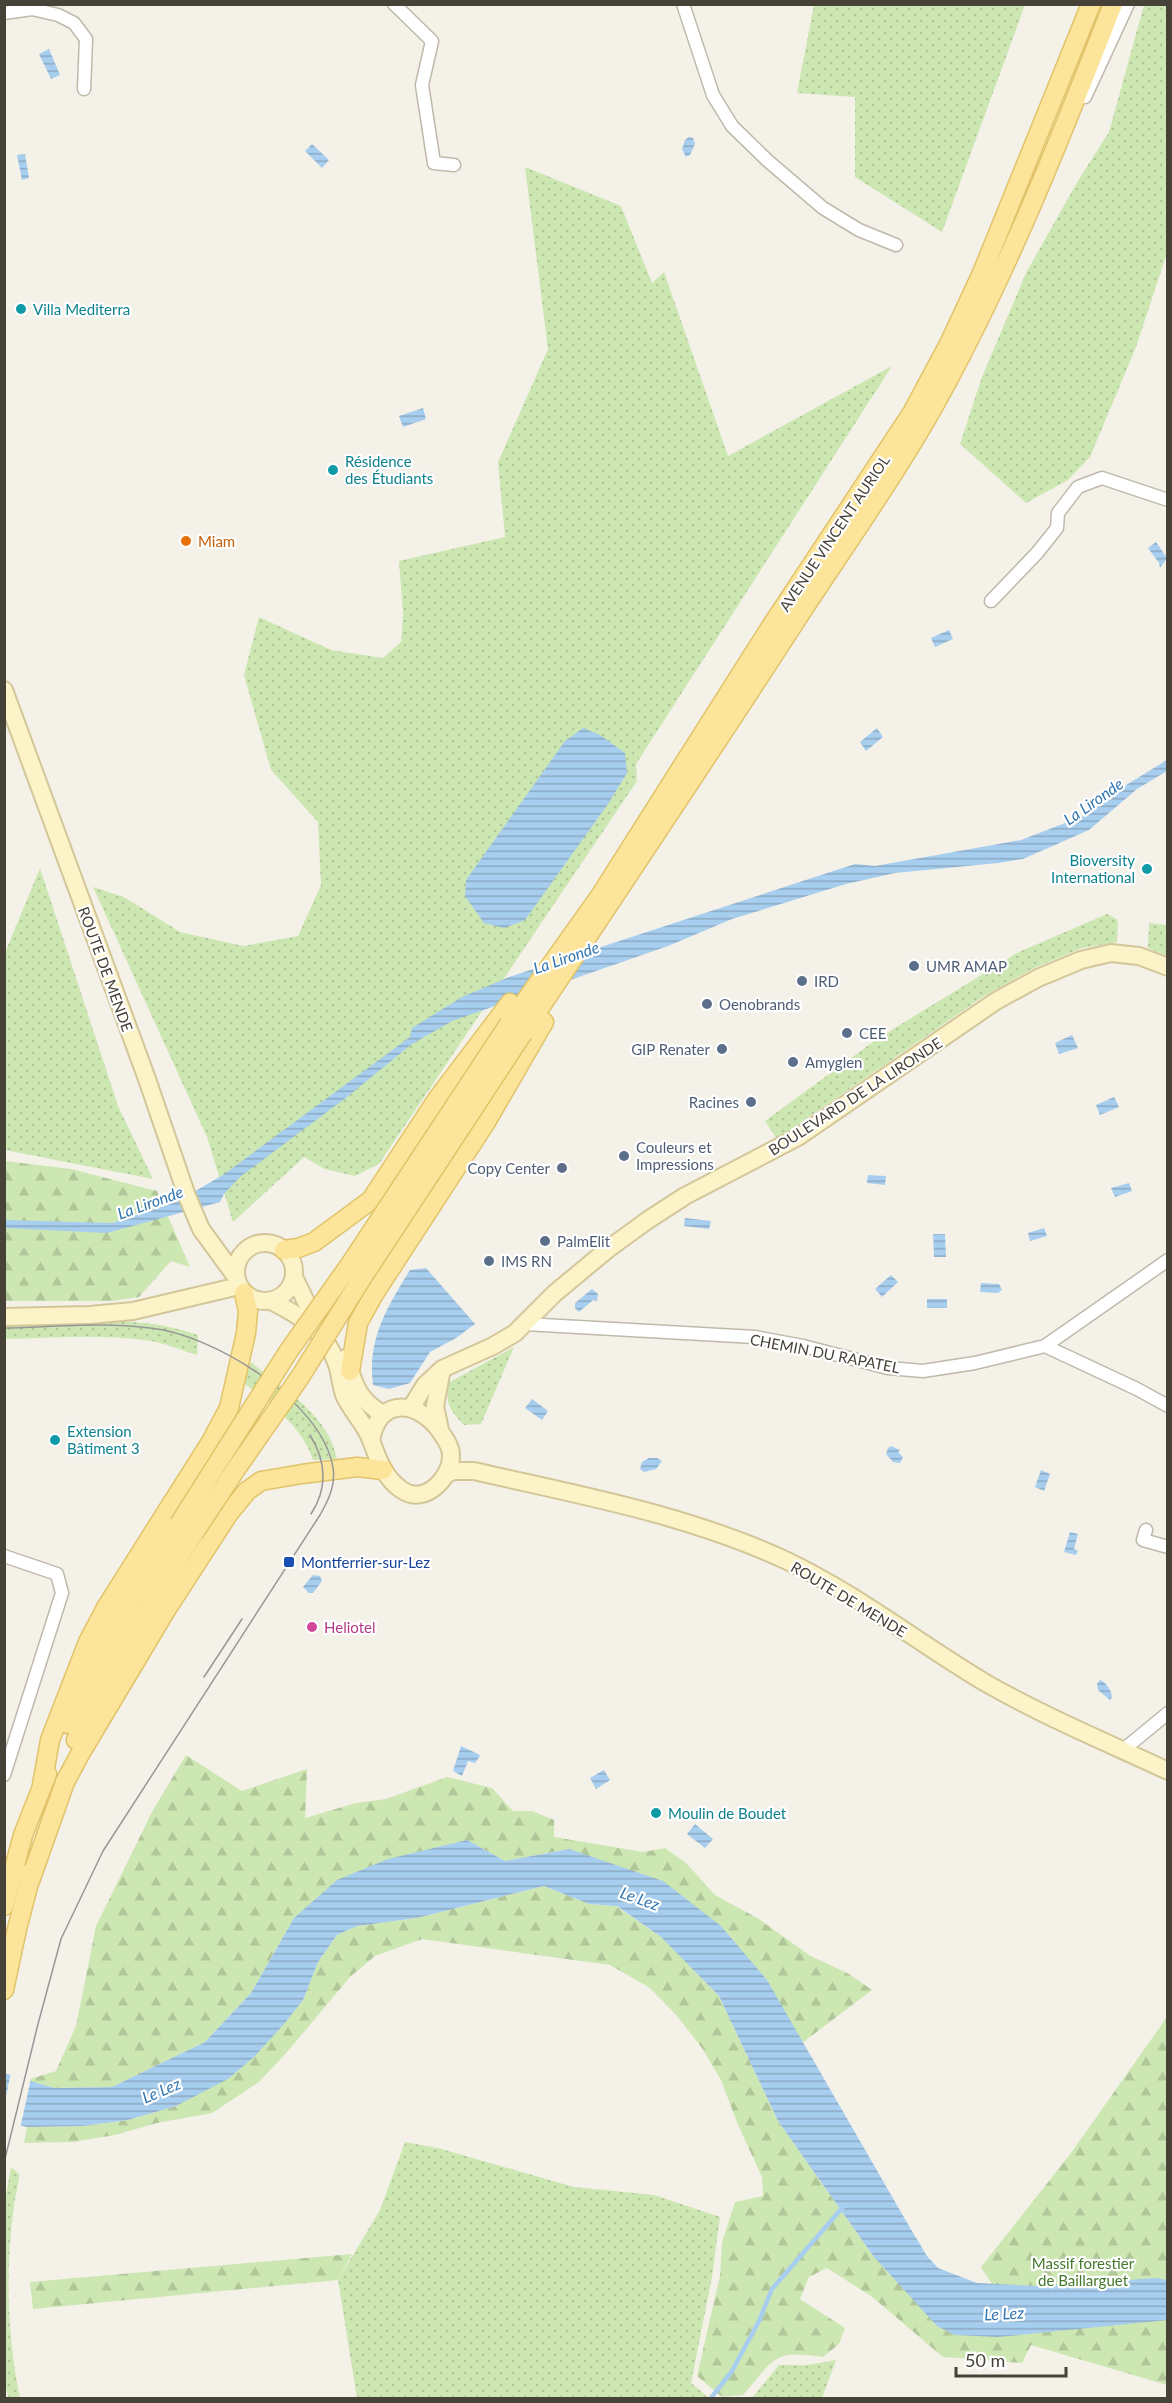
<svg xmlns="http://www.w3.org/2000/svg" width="1172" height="2403" font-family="Lato,sans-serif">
	<defs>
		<pattern id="green-dots" width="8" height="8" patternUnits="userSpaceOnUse" patternTransform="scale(1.5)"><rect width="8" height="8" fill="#cde7b2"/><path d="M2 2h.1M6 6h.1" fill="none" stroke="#b1c79a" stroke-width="1.8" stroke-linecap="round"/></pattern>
		<pattern id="forest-firs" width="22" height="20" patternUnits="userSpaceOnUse" patternTransform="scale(1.5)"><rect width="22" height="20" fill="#cde7b2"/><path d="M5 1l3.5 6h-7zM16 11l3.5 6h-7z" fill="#b1c79a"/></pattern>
		<pattern id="water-rules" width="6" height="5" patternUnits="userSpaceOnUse" patternTransform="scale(1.5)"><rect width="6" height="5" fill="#a7ceef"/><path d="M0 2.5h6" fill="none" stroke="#8aa9c2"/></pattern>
	</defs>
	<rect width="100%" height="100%" fill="#f4f1e9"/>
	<!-- green -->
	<path fill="url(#green-dots)" d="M814 5H1025L942 232 855 177V97L797 93Z
		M1144 5H1167V253L1136 347 1090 457 1068 480 1026 503 960 444 982 377 1026 273 1079 179 1109 132Z
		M525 167 621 206 652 283 664 272 728 456 892 366 636 764 637 781 379 1164 355 1176 325 1169 304 1157 233 1222 207 1137 93 887 124 897 180 932 243 946 298 936 321 885 318 822 271 770 244 675 259 617 331 650 383 658 401 642 403 613 399 561 505 537 498 462 548 349Z
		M40 868 118 1106 153 1179 5 1150V953Z
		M1107 914 1118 920 1117 942 1082 948 1034 968 984 996 777 1139 765 1121 877 1039 1019 952Z
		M1149 923 1167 925V956L1148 948Z
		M101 1320C138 1322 163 1323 198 1335L197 1355C179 1349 162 1342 144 1340 98 1334 50 1338 5 1339L4 1322Z
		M514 1347 481 1424 464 1425C449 1409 446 1406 448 1383Z
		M251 1362C283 1389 329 1415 337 1459L313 1460C302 1425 270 1405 243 1382Z
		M405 2142 438 2148 574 2187 654 2195 720 2217 712 2277 691 2383 709 2398H357L338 2280 380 2210Z
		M11 2167 19 2174C19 2185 15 2195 14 2206 5 2270 7 2335 20 2398H8L4 2376V2207Z
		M836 2360 822 2398H752L779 2365H807Z"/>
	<!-- forest -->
	<path fill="url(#forest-firs)" d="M5 1161 71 1169 157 1191 190 1267 171 1261 139 1297 112 1301H5Z
		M186 1755 242 1791 307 1769 305 1818 356 1803 386 1799 447 1777 492 1788 513 1811H532L554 1820V1837L643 1852 665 1848 686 1863 715 1895 759 1919 809 1955 849 1974 872 1990 802 2043 569 1849 505 1861 467 1840 294 1918 251 1993 205 2042 112 2087 54 2088 27 2080 56 2071 76 2026 96 1926 153 1810Z
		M544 1886 589 1904 616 1906 661 1937 719 1996 778 2121 874 2257 998 2337 1024 2333 981 2267 1071 2153 1167 2017V2385L1031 2345 1022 2363 943 2357 871 2296 827 2268 809 2277 800 2299 845 2328 839 2344 823 2357C772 2349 775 2359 743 2395L722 2397 697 2376 720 2276 722 2242 735 2202 763 2196 762 2177 738 2125 721 2080 702 2048 677 2016 650 1988 610 1965 422 1939 375 1956 350 1977 288 2051 259 2082 212 2113 157 2123 115 2135 73 2142 24 2143 27 2127 83 2126 128 2120 176 2106 303 2000 318 1962 337 1935 357 1926 417 1918Z
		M352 2254 338 2280 33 2309 30 2282Z"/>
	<!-- water -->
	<path fill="url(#water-rules)" d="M49 49 60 75 51 79 39 54Z
		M689 137 693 138 695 144 690 155 686 157 682 149 685 140Z
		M312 144 329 160 322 168 305 151Z
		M25 154 29 178 22 180 17 155Z
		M423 408 426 419 403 427 399 416Z
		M1156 542 1167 558 1160 568 1159 563 1148 548Z
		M949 630 953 639 935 647 931 638Z
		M583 728 600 735 625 753 627 773 608 804 525 920 504 928 484 923 465 896 466 880 565 741Z
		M877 728 883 737 866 751 860 742Z
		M1167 760V771L1137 789 1089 830 1023 859 998 863 895 873 846 884 732 919 668 946 452 1021 412 1044 347 1097 240 1177 224 1194 220 1202 107 1233 5 1228 4 1220 112 1223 178 1201 223 1175 410 1037 412 1028 462 997 509 977 855 864 875 866 1021 840 1086 815 1123 787Z
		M1072 1035 1078 1048 1059 1054 1055 1043Z
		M1114 1097 1119 1107 1100 1115 1096 1105Z
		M868 1175 886 1176 885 1185 867 1183Z
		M1129 1183 1132 1191 1115 1197 1111 1188Z
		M685 1218 711 1221 709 1229 684 1226Z
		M1044 1228 1047 1236 1030 1241 1028 1233Z
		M933 1234H945L946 1257H934Z
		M426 1268 475 1324 456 1338 430 1352 410 1383 389 1389 373 1385C367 1340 387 1307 410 1270Z
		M891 1275 898 1282 882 1297 875 1289Z
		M981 1283 999 1284 1002 1290 998 1293 980 1292Z
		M592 1289 598 1294 597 1301 593 1300 579 1312 575 1308V1303Z
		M927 1299H947V1308H927Z
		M532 1399 548 1411 542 1420 525 1408Z
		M891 1446 900 1450 898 1452 903 1457 900 1463 893 1462 886 1454 888 1448Z
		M649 1458H657L662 1461 656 1469 644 1472 640 1469 642 1462Z
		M1041 1470 1050 1474 1044 1491 1035 1487Z
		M1070 1532 1078 1534 1074 1549 1078 1551 1076 1555 1064 1552Z
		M313 1575 320 1576 322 1581 313 1593H309L303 1587Z
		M1100 1680C1105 1681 1112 1691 1112 1697L1110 1700 1098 1690 1097 1684Z
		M461 1746 478 1754 480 1756 475 1763 468 1761 462 1776 453 1771Z
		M604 1770 610 1780 596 1789 590 1778Z
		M695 1824 713 1839 705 1848 687 1834Z
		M467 1840 505 1861 569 1849 663 1881 721 1926 767 1980 909 2226 927 2256 938 2268 977 2283 1035 2286 1156 2278 1167 2280V2320L998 2337 955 2335 937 2326 874 2257 778 2121 719 1996 661 1937 617 1906 589 1904 544 1886 417 1918 357 1926 337 1935 318 1962 303 2000 284 2024 255 2056 228 2079 176 2106 128 2120 83 2126 27 2127 5 2122 4 2073 54 2088 112 2087 205 2042 251 1993 294 1918 337 1880 388 1859Z"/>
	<!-- pier -->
	<path fill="#f4f1e9" d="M11 2072 31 2078 20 2129 4 2125 5 2101Z"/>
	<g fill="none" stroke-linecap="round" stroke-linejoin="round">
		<!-- stream -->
		<path stroke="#a7ceef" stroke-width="4.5" d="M711 2398 732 2371 759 2321 772 2289 843 2207"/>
		<defs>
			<path id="street" d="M394 4 432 41 422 85 434 163 454 165
				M683 4 713 95 732 126 768 161 823 208 859 230 896 245
				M4 13 32 9 58 15 74 23 86 39 84 89
				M1085 97 1128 4
				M991 601 1037 553 1057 528 1058 513 1078 487 1102 478 1168 500
				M525 1324 755 1337 803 1346 888 1368 923 1371 975 1363 1045 1346 1168 1260
				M1045 1346 1137 1389 1168 1406
				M1146 1530 1143 1540 1168 1547
				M4 1556 57 1574 62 1593 4 1775
				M1123 1750 1168 1713"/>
			<path id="secondary" d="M4 690 147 1079 187 1196 201 1229 236 1277
				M236 1272a29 29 0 1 1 58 0a29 29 0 1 1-58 0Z
				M294 1277 308 1306 323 1324
				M271 1301C298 1314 326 1332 336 1362 341 1374 340 1386 345 1397 353 1413 365 1424 371 1440 378 1459 384 1478 402 1490 425 1506 452 1477 451 1455 451 1447 446 1440 442 1434 421 1401 379 1394 371 1441
				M4 1317 90 1315 133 1311 239 1286
				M346 1358C354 1384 358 1400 383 1414
				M411 1408 425 1385 442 1369 493 1346 515 1333 555 1293 608 1249 648 1220 685 1196 798 1137 996 1001 1038 978 1081 960 1111 953 1139 956 1168 967
				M440 1430 435 1406 442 1369
				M447 1474 453 1471H474C578 1495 685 1514 783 1559 854 1592 917 1642 984 1682 1043 1716 1106 1742 1168 1771"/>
			<path id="primary" d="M509 1024 600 896 770 628 912 413 949 344 982 273 1091 4
				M523 1033C616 894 709 755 800 614 850 538 904 463 947 382 1012 261 1063 132 1113 4
				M284 1250 298 1248 314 1242 371 1200 438 1098 510 1003
				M350 1371 358 1323 374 1294 486 1122 544 1022
				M68 1724C98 1653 137 1588 179 1524
				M76 1740C111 1668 151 1600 194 1533
				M42 1785 50 1740 88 1642 107 1606 212 1440 229 1408 246 1333 248 1311 244 1293
				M30 1881 65 1782 80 1754 166 1610 229 1513 247 1491 261 1481 302 1474 357 1467 383 1470
				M4 1906 23 1835 47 1774
				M4 1990 17 1929 32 1871"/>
		</defs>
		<!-- street casing -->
		<use href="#street" stroke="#bfb9ab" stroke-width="15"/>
		<!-- secondary casing -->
		<use href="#secondary" stroke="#d3c699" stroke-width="20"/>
		<!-- primary casing -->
		<use href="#primary" stroke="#e1c369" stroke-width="21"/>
		<!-- street -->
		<use href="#street" stroke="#fff" stroke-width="12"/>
		<!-- secondary -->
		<use href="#secondary" stroke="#fdf3c9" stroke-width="16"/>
		<!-- primary -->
		<use href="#primary" stroke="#fce59a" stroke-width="18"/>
		<!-- tram -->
		<path stroke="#979797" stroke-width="1.5" d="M4 1328C52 1327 103 1322 150 1328 213 1334 323 1402 333 1468 336 1485 328 1501 320 1515L103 1851 61 1939 38 2024 4 2163
			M310 1435C326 1461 328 1488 311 1514
			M204 1677 242 1619"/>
		<defs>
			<path id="primary-bridge" d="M179 1524 288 1352 351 1263 509 1024
				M194 1533 236 1469 300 1377 362 1278 523 1033"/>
		</defs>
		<!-- primary-bridge casing -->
		<use href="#primary-bridge" stroke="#e1c369" stroke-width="21" stroke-linecap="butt"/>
		<!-- primary-bridge -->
		<use href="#primary-bridge" stroke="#fce59a" stroke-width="18"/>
	</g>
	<!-- markers -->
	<g fill="#0f9aa8" stroke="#fff" stroke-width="2">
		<circle cx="21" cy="309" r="6"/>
		<circle cx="333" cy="470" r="6"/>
		<circle cx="1147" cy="869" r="6"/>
		<circle cx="55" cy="1440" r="6"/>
		<circle cx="656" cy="1813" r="6"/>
	</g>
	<circle fill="#e8710a" stroke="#fff" stroke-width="2" cx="186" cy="541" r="6"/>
	<g fill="#5c6f8a" stroke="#fff" stroke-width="2">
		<circle cx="914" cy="966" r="6"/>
		<circle cx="802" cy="981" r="6"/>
		<circle cx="707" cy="1004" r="6"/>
		<circle cx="847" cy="1033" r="6"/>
		<circle cx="722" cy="1049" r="6"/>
		<circle cx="793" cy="1062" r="6"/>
		<circle cx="751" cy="1102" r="6"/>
		<circle cx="624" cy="1156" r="6"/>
		<circle cx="562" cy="1168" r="6"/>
		<circle cx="545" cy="1241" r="6"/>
		<circle cx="489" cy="1261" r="6"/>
	</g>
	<rect fill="#1a4fb4" stroke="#fff" stroke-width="2" x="283" y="1556" width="12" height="12" rx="3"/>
	<circle fill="#d1479c" stroke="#fff" stroke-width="2" cx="312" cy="1627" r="6"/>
	<g text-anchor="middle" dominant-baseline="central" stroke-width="4.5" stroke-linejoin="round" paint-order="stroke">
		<!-- culture labels -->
		<g font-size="15" fill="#0d838f" stroke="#fff" text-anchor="start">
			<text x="33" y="309">Villa Mediterra</text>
			<text x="345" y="461">Résidence<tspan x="345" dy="17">des Étudiants</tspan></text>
			<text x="1135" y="860" text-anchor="end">Bioversity<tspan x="1135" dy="17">International</tspan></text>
			<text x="67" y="1431">Extension<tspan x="67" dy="17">Bâtiment 3</tspan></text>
			<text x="668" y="1813">Moulin de Boudet</text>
		</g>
		<!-- street labels -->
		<g font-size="15" fill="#474237" stroke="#fff">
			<text transform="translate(834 533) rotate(-56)">AVENUE VINCENT AURIOL</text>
			<text transform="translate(106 969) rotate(70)">ROUTE DE MENDE</text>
			<text transform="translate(855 1096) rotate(-33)">BOULEVARD DE LA LIRONDE</text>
			<text transform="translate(825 1353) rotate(11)">CHEMIN DU RAPATEL</text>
			<text transform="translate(849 1599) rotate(31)">ROUTE DE MENDE</text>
		</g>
		<!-- food labels -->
		<g font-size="15" fill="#c56008" stroke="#fff" text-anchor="start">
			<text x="198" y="541">Miam</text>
		</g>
		<!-- service labels -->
		<g font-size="15" fill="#4e5e75" stroke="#fff" text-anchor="start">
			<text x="926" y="966">UMR AMAP</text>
			<text x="814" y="981">IRD</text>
			<text x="719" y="1004">Oenobrands</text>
			<text x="859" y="1033">CEE</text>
			<text x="710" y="1049" text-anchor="end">GIP Renater</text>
			<text x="805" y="1062">Amyglen</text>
			<text x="739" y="1102" text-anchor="end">Racines</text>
			<text x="636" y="1147">Couleurs et<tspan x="636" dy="17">Impressions</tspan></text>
			<text x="550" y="1168" text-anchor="end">Copy Center</text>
			<text x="557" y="1241">PalmElit</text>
			<text x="501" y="1261">IMS RN</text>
		</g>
		<!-- transit labels -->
		<g font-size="15" fill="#164399" stroke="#fff" text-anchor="start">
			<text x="301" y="1562">Montferrier-sur-Lez</text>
		</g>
		<!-- hotel labels -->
		<g font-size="15" fill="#b23c85" stroke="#fff" text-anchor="start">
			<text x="324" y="1627">Heliotel</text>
		</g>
		<!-- park labels -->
		<g font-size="15" fill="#44782b" stroke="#fff">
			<text x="1083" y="2263">Massif forestier<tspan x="1083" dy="17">de Baillarguet</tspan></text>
		</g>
		<!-- water labels -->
		<g font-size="16" font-style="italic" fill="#3275b1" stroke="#fff">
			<text transform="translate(1093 801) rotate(-35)">La Lironde</text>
			<text transform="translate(566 957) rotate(-19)">La Lironde</text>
			<text transform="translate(150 1202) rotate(-20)">La Lironde</text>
			<text transform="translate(640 1898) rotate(20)">Le Lez</text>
			<text transform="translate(161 2090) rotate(-23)">Le Lez</text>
			<text transform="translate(1004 2313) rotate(-3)">Le Lez</text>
		</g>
	</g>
	<!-- border -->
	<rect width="1172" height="2403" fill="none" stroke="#474237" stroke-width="12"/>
	<!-- scale -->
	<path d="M956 2367v9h110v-9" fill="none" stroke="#474237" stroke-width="3"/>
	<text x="965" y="2367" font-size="18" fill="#474237" stroke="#ffffff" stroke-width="4.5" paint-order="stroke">50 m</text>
</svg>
